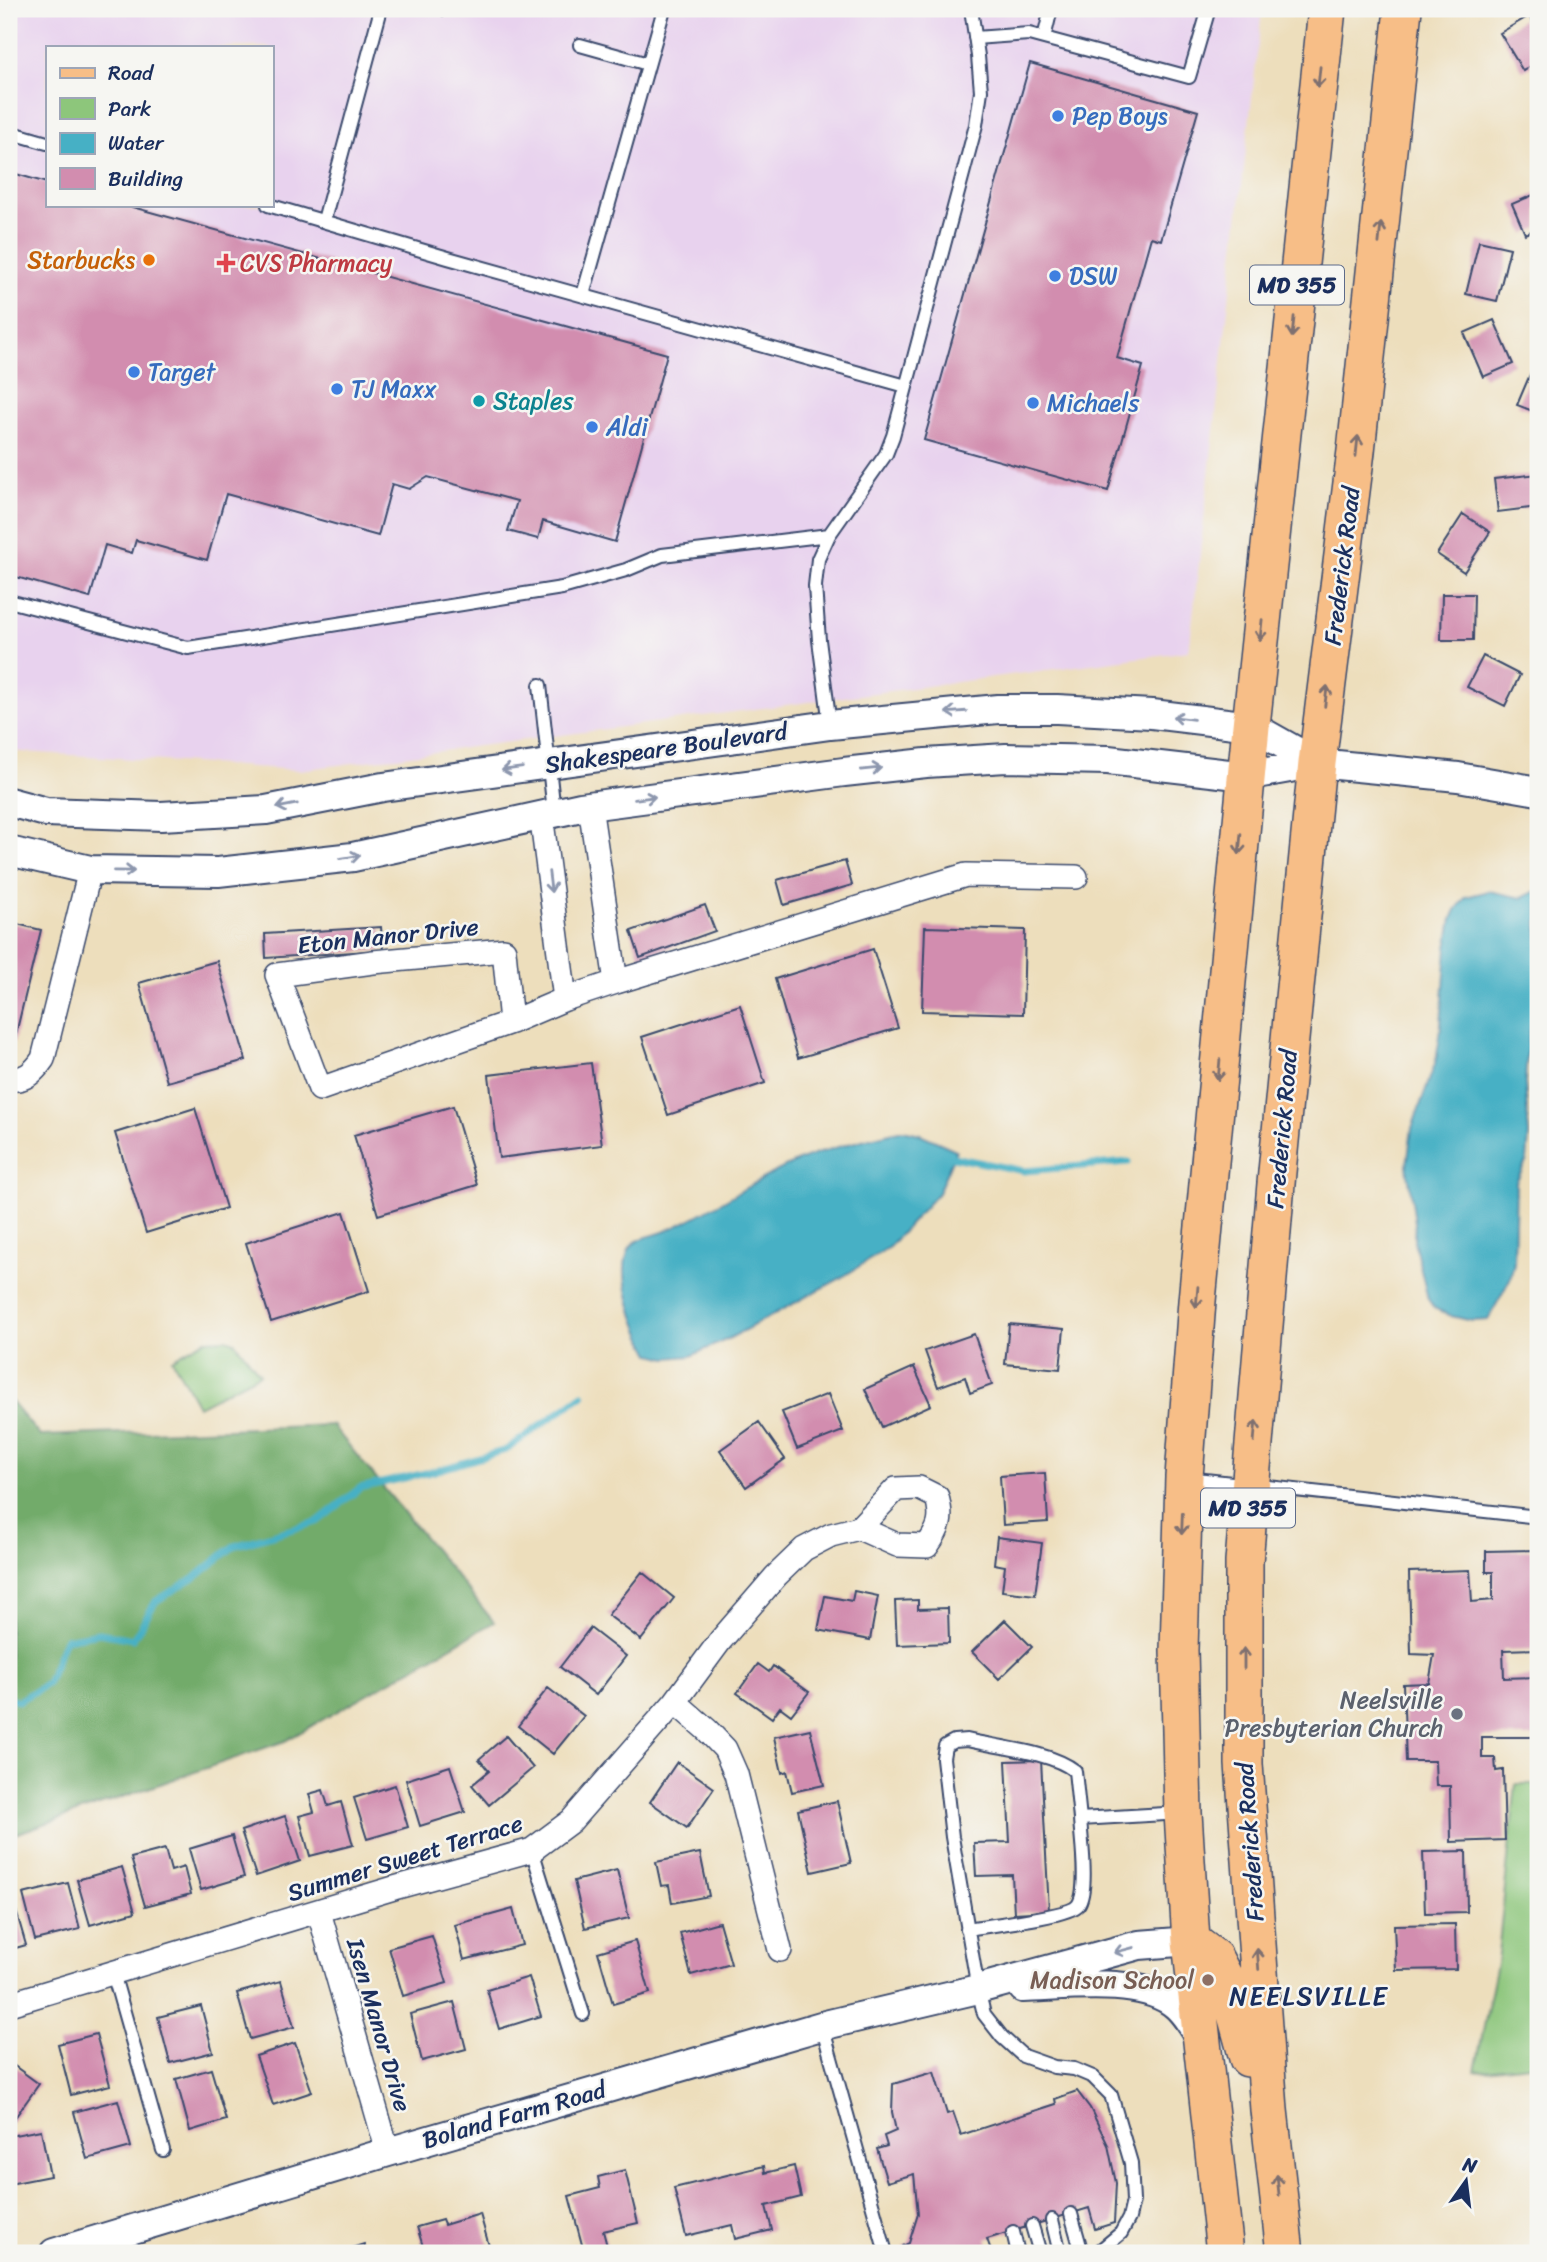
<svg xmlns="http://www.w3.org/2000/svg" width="1547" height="2262" font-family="Sriracha,sans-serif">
	<rect width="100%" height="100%" fill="#f6f6f2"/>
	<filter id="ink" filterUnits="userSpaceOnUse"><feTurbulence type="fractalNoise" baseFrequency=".0143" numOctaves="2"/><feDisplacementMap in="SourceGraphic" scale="14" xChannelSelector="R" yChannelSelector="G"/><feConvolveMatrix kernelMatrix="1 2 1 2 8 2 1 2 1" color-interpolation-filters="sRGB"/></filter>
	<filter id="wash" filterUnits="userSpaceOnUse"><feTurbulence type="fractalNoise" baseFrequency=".00686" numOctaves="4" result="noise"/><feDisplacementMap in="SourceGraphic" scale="28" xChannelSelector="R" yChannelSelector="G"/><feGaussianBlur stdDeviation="1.57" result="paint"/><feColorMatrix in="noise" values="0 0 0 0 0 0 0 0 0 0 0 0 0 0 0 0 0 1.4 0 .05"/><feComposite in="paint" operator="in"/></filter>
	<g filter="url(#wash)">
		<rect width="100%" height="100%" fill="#eddebc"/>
		<!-- built -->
		<path fill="#e8d2ee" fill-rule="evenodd" d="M9 9H1262L1189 651 300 770 9 751ZM47 47H271V205H47Z"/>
		<!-- green -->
		<path fill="#8dc67b" stroke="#547a6c" stroke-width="2" d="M226 1339 235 1342 260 1374 198 1406 172 1359 205 1340Z
			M1516 1784H1538V2064L1475 2071 1497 1963Z"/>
		<!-- forest -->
		<path fill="#72ab6b" stroke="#466d64" stroke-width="2" d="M9 1399 40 1436 332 1425 494 1622 285 1741 9 1836Z"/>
		<!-- water -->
		<path fill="#46b0c5" stroke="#307092" stroke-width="2" d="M1538 890V994L1528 1040 1525 1083 1529 1135 1527 1160 1516 1182 1514 1263 1510 1279 1488 1320 1472 1321 1451 1316 1434 1308 1428 1299 1414 1241 1415 1222 1407 1165 1412 1128 1436 1061 1440 1036 1447 948 1452 919 1456 910 1466 897 1489 891 1522 898Z
			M903 1130 920 1134 956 1150 938 1193 889 1247 841 1278 730 1338 691 1356 667 1358 651 1354C637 1330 615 1274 630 1248 637 1236 657 1236 668 1230 712 1211 752 1181 796 1162 828 1148 868 1138 903 1130Z"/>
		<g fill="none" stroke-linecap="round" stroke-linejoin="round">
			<!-- stream -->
			<path stroke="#46b0c5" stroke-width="7" d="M953 1157 1024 1171 1128 1162
				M9 1698 18 1701 47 1684 65 1639 99 1633 133 1639 156 1601 197 1576 234 1546 317 1522 360 1488 435 1471 506 1450 583 1395"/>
		</g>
		<g id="blocks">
			<!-- building -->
			<path fill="#d28daf" d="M1529 16 1538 32V61L1523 71 1500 33Z
				M1030 63 1198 111 1161 240 1151 237 1117 358 1143 366 1108 491 924 440Z
				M9 172 47 183V205H125L667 354 615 542 543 521 538 539 508 531 517 501 428 477 409 489 392 484 378 536 226 494 207 560 136 540 132 553 105 545 90 598 9 575Z
				M1538 193V228L1525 234 1512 204Z
				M1479 241 1510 248 1497 301 1466 294Z
				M1494 320 1513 364 1483 377 1464 333Z
				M1531 372 1538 375V413L1517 405Z
				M1538 474V507L1498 512 1494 479Z
				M1463 514 1490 532 1464 572 1437 554Z
				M1442 594H1474L1473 640H1441Z
				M1483 656 1520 675 1505 706 1467 687Z
				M845 861 852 885 784 905 777 880Z
				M705 905 715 931 640 958 631 931Z
				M9 922 41 930 14 1042 9 1041Z
				M381 927 383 950 266 958 265 934Z
				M925 927 1025 930 1023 1014 922 1011Z
				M873 949 898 1028 798 1058 775 979Z
				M217 961 246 1060 167 1082 139 983Z
				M740 1005 765 1083 668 1115 642 1037Z
				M591 1063 602 1145 499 1158 489 1075Z
				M453 1106 477 1185 378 1215 354 1135Z
				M195 1108 226 1208 146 1233 115 1133Z
				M344 1212 369 1291 271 1322 246 1243Z
				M1009 1324 1064 1329 1060 1369 1005 1364Z
				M974 1334 992 1385 970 1393 965 1377 938 1387 925 1351Z
				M914 1367 931 1405 882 1427 865 1389Z
				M828 1394 843 1431 797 1449 782 1412Z
				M759 1422 785 1459 746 1487 720 1450Z
				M1045 1473 1048 1522 1003 1525 1000 1476Z
				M997 1537 1042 1543 1035 1595 1002 1591 1005 1566 994 1564Z
				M1538 1550V1649L1503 1650 1504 1678 1538 1677V1737H1482V1758H1495L1496 1771 1503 1770 1505 1840 1451 1842 1450 1786H1436L1435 1761H1406L1403 1684 1429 1683 1434 1655 1411 1654 1409 1572 1470 1570 1472 1602 1493 1600V1572H1486V1551Z
				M642 1572 674 1598 641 1640 608 1615Z
				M854 1591 878 1596 870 1640 818 1630 825 1596 852 1601Z
				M918 1600V1609L948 1608 949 1643 897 1645 895 1601Z
				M1005 1620 1032 1647 999 1679 972 1652Z
				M590 1628 626 1656 596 1695 560 1667Z
				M758 1664 769 1672 773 1666 809 1692 791 1715 780 1707 772 1718 737 1693Z
				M548 1688 584 1716 553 1754 518 1726Z
				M810 1729 824 1785 792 1792 787 1771 782 1773 774 1737Z
				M506 1736 533 1768 489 1805 472 1785 489 1771 479 1759Z
				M1041 1760 1049 1911 1014 1913 1012 1875 976 1876 974 1843 1010 1842 1006 1761Z
				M677 1762 714 1788 687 1828 650 1802Z
				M450 1766 465 1812 420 1826 406 1780Z
				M395 1785 408 1827 367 1839 354 1798Z
				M323 1790 328 1806 341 1802 353 1845 310 1856 299 1816 314 1812 309 1794Z
				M837 1801 851 1863 812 1872 798 1810Z
				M285 1816 300 1861 256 1876 241 1831Z
				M232 1836 244 1877 201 1890 189 1849Z
				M165 1849 171 1871 184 1867 191 1894 145 1906 131 1858Z
				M1466 1851 1467 1912 1425 1913 1423 1852Z
				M700 1853 709 1896 672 1903 669 1885 661 1886 656 1862Z
				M122 1867 135 1912 90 1925 77 1880Z
				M617 1870 629 1918 585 1928 574 1881Z
				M68 1883 80 1929 35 1940 23 1894Z
				M13 1900 26 1945 9 1950V1901Z
				M513 1909 522 1945 464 1960 455 1925Z
				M719 1922 731 1964 691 1975 680 1933Z
				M1455 1924 1456 1969 1396 1970 1394 1925Z
				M432 1936 447 1983 403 1996 389 1948Z
				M635 1941 650 1993 613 2004 598 1952Z
				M529 1977 541 2016 499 2029 487 1990Z
				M281 1981 294 2027 250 2039 237 1993Z
				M454 2002 466 2049 422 2061 410 2014Z
				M201 2006 213 2052 170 2063 158 2017Z
				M96 2034 110 2085 71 2095 58 2044Z
				M295 2043 312 2092 273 2105 256 2056Z
				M9 2062 39 2084 9 2126Z
				M211 2069 226 2120 190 2131 176 2079Z
				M934 2072 947 2114 953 2112 961 2135 1056 2104 1055 2099 1077 2091 1090 2108 1108 2145 1116 2183 1114 2223 1095 2229 1089 2208 987 2239 992 2253H905L903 2246 909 2243 918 2214 914 2174 887 2182 877 2149 887 2146 884 2136 896 2131 892 2112 893 2084Z
				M118 2100 131 2147 87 2159 74 2112Z
				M41 2130 50 2176 9 2184V2136Z
				M764 2166 765 2173 794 2166 801 2197 766 2206 772 2230 735 2239 732 2225 686 2236 674 2188Z
				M625 2170 638 2223 603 2231 607 2246 584 2252 569 2196 600 2188 598 2177Z
				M480 2214 491 2253H425L417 2227 442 2220 444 2225Z
				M364 2244 367 2253H336Z"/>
		</g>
	</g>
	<g filter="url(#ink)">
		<use href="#blocks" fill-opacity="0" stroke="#3a496c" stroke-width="2"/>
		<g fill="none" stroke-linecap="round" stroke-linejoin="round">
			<defs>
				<path id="service" d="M445 9H447
					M975 38 1029 34 1189 77 1208 12 1196 9
					M1044 38 1051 9
					M580 45 648 64
					M9 132 47 143
					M268 205 448 258 906 386
					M324 220 381 9
					M583 295 664 9
					M9 601 188 648 562 588 626 570 662 555 829 535
					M540 685 554 812
					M830 725 819 640 815 586 818 559 829 535 886 454 893 436 976 125 981 91 978 56 971 9
					M1187 1478 1538 1517
					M532 1850 583 2014
					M967 1929C985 1926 1071 1916 1078 1905 1089 1890 1081 1838 1080 1819
					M113 1973 163 2150
					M822 2026 886 2253
					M1071 2214 1082 2253
					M1052 2220 1060 2253
					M1032 2226 1040 2253
					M1013 2232 1018 2253
					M1097 2253 1121 2233 1129 2218 1133 2201 1131 2163 1111 2095 1093 2077 1074 2069 1054 2067 1023 2056 1002 2037 984 2014 978 1989 952 1837 943 1758 945 1746 954 1741 967 1740C996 1747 1052 1752 1075 1771L1080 1819 1182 1813"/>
				<path id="minor" d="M590 806 616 982
					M541 814 565 999
					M511 1022 504 950 373 962 277 975 320 1089 511 1022 565 999 616 982 966 875 1076 877
					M9 1079C25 1081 34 1072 43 1059L90 870
					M675 1702 707 1730 725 1749 736 1774 780 1950
					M319 1912 388 2152
					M9 2004 394 1888 532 1850 571 1821 675 1702 720 1641 776 1576 804 1549 831 1535 859 1528 896 1489 919 1488 937 1497C943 1519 940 1528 927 1546L897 1545 859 1528"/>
				<path id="tertiary" d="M9 802 46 812 161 816 266 810 383 787 830 725 998 709H1057L1152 714 1251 726 1317 763
					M9 851 90 870 218 872 353 857 581 807 844 772 926 763 1006 758 1108 760 1246 776 1317 763 1458 777 1538 791
					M1023 1988C1066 1987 1136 1977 1172 2002 1185 2011 1193 2027 1201 2040
					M54 2253 388 2152 821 2026 978 1989 1139 1945 1191 1941"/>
				<path id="primary" d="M1191 1941 1214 1958 1228 1985 1248 2058
					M1225 2253 1191 1941 1183 1813 1179 1650 1184 1477 1197 1301 1251 726 1327 9
					M1285 2253 1269 2110 1244 1764V1562L1277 1172 1317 763 1356 451 1403 9"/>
			</defs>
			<!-- service casing -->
			<use href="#service" stroke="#3a496c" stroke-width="16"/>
			<!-- minor casing -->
			<use href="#minor" stroke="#3a496c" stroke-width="26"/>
			<!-- tertiary casing -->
			<use href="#tertiary" stroke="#3a496c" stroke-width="32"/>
			<!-- primary casing -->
			<use href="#primary" stroke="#3a496c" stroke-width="40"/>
			<!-- service -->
			<use href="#service" stroke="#fff" stroke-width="12"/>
			<!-- minor -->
			<use href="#minor" stroke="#fff" stroke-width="23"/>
			<!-- tertiary -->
			<use href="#tertiary" stroke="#fff" stroke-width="28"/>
			<!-- primary -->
			<use href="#primary" stroke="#f7be87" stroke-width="37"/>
		</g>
		<!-- one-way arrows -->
		<defs><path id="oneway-shaft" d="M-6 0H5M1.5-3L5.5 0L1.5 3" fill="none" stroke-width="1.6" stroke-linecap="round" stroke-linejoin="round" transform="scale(1.75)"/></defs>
		<g stroke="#7e6f70">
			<use href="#oneway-shaft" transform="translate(1319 77) rotate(96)"/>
			<use href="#oneway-shaft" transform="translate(1380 233) rotate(-84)"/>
			<use href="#oneway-shaft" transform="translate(1293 327) rotate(96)"/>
			<use href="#oneway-shaft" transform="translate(1357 446) rotate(-84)"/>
			<use href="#oneway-shaft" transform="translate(1261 630) rotate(96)"/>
			<use href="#oneway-shaft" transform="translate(1326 696) rotate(-83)"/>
			<use href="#oneway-shaft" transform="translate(1240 844) rotate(95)"/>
			<use href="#oneway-shaft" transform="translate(1219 1070) rotate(95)"/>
			<use href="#oneway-shaft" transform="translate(1197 1297) rotate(95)"/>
			<use href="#oneway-shaft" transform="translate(1255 1431) rotate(-85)"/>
			<use href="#oneway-shaft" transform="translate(1182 1524) rotate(92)"/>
			<use href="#oneway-shaft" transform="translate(1244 1658) rotate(-90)"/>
			<use href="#oneway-shaft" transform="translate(1258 1959) rotate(-94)"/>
			<use href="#oneway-shaft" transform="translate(1278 2185) rotate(-96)"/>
		</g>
		<g stroke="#8d97ae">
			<use href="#oneway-shaft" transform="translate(956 712) rotate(176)"/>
			<use href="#oneway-shaft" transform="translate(1183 718) rotate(-173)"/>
			<use href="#oneway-shaft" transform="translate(512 769) rotate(172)"/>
			<use href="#oneway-shaft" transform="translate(871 769) rotate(-6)"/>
			<use href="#oneway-shaft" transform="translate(645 798) rotate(-7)"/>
			<use href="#oneway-shaft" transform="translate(287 806) rotate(169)"/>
			<use href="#oneway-shaft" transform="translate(350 857) rotate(-9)"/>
			<use href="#oneway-shaft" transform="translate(124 871) rotate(1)"/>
			<use href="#oneway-shaft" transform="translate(550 882) rotate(83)"/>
			<use href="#oneway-shaft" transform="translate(1124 1950) rotate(165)"/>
		</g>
	</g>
	<!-- markers -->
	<g fill="#3f7fe0" stroke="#f6f6f2" stroke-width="2.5">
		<circle cx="1058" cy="116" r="7"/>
		<circle cx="1055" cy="276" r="7"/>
		<circle cx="134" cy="372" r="7"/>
		<circle cx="337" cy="389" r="7"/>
		<circle cx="1033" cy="403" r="7"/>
		<circle cx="592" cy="427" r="7"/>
	</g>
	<circle fill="#e8710a" stroke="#f6f6f2" stroke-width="2.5" cx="149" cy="260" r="7"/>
	<path fill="#e0444e" stroke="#f6f6f2" stroke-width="2.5" d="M222.5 252.5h7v7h7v7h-7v7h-7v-7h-7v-7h7z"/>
	<circle fill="#0f9aa8" stroke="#f6f6f2" stroke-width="2.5" cx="479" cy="401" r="7"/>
	<circle fill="#6b7280" stroke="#f6f6f2" stroke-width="2.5" cx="1457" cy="1714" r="7"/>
	<circle fill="#8d6e63" stroke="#f6f6f2" stroke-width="2.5" cx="1208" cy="1980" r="7"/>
	<g text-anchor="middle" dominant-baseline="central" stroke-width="5" stroke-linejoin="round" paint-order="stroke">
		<!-- shield labels -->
		<g fill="#f6f6f2" stroke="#5d6b8a" stroke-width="2">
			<rect x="1250" y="265.5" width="94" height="39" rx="5"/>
			<rect x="1201" y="1488.5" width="94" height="39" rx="5"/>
		</g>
		<g font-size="23" font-weight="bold" fill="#1b2f5e">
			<text x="1297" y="285">MD 355</text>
			<text x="1248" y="1508">MD 355</text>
		</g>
		<!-- shop labels -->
		<g font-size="24" fill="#366cbe" stroke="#f6f6f2" text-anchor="start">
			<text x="1072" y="116">Pep Boys</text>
			<text x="1069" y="276">DSW</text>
			<text x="148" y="372">Target</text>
			<text x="351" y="389">TJ Maxx</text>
			<text x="1047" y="403">Michaels</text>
			<text x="606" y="427">Aldi</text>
		</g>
		<!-- food labels -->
		<g font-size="24" fill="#c56008" stroke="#f6f6f2" text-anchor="end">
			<text x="135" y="260">Starbucks</text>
		</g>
		<!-- health labels -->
		<g font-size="24" fill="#be3a42" stroke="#f6f6f2" text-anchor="start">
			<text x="240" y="263">CVS Pharmacy</text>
		</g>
		<!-- culture labels -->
		<g font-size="24" fill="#0d838f" stroke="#f6f6f2" text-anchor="start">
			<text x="493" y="401">Staples</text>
		</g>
		<!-- street labels -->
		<g font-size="24" fill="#1b2f5e" stroke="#f6f6f2">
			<text transform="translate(1342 566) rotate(-83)">Frederick Road</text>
			<text transform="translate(666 748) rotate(-8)">Shakespeare Boulevard</text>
			<text transform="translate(388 936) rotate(-6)">Eton Manor Drive</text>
			<text transform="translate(1282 1129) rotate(-85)">Frederick Road</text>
			<text transform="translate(1250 1842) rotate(-94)">Frederick Road</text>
			<text transform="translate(405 1858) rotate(-17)">Summer Sweet Terrace</text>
			<text transform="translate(379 2025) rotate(74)">Isen Manor Drive</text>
			<text transform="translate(514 2115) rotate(-16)">Boland Farm Road</text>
		</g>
		<!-- worship labels -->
		<g font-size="24" fill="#5b616d" stroke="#f6f6f2" text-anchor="end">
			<text x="1443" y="1700">Neelsville<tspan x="1443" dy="28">Presbyterian Church</tspan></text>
		</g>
		<!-- education labels -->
		<g font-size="24" fill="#785e54" stroke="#f6f6f2" text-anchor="end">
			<text x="1194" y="1980">Madison School</text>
		</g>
		<!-- neighbourhood labels -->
		<g font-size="26" letter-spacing="2" fill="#1b2f5e" stroke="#f6f6f2">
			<text x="1309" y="1996">NEELSVILLE</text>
		</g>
	</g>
	<!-- margin -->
	<rect width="1547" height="2262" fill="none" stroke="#f6f6f2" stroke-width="35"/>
	<!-- legend -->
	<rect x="46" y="46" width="228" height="161" fill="#f6f6f2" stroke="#9ea6b7" stroke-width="2"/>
	<rect x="60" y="68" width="35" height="10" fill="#f7be87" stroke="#9ea6b7" stroke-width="2"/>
	<text x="108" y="80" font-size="21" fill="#1b2f5e">Road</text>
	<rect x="60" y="98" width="35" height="21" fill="#8dc67b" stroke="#9ea6b7" stroke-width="2"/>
	<text x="108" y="116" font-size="21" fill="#1b2f5e">Park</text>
	<rect x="60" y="133" width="35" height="21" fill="#46b0c5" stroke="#9ea6b7" stroke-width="2"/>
	<text x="108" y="150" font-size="21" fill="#1b2f5e">Water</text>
	<rect x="60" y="168" width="35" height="21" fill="#d28daf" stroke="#9ea6b7" stroke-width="2"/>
	<text x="108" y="186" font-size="21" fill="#1b2f5e">Building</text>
	<!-- north arrow -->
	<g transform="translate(1466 2181) rotate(14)" stroke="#f6f6f2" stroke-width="5" paint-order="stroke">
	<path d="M0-5L12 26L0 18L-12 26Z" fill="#1b2f5e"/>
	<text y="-10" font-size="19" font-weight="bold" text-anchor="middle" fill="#1b2f5e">N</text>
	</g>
</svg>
